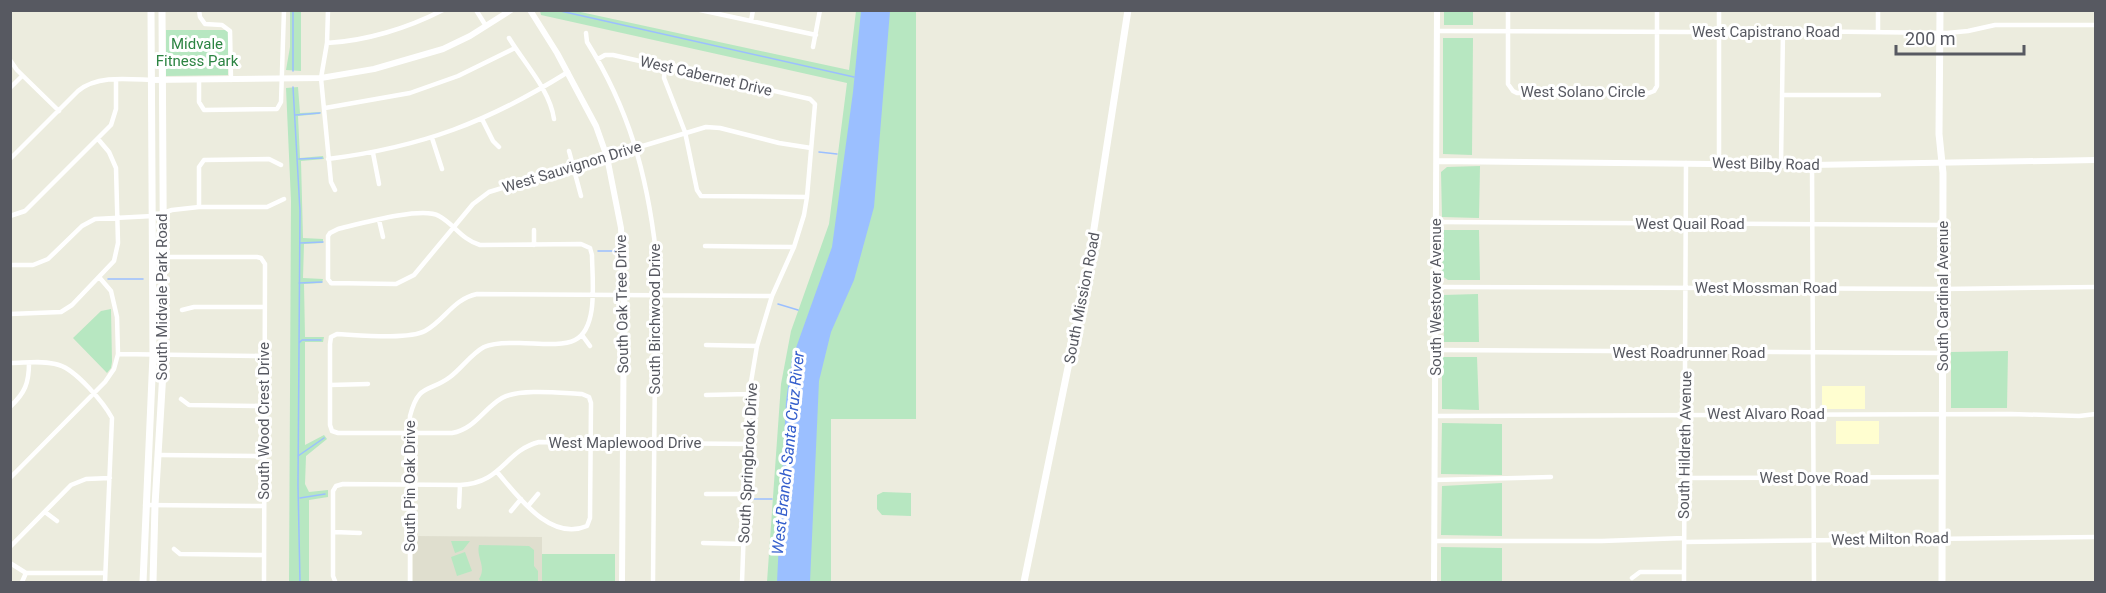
<svg xmlns="http://www.w3.org/2000/svg" width="2106" height="593" font-family="Roboto,sans-serif">
	<rect width="100%" height="100%" fill="#ececde"/>
	<!-- commercial -->
	<path fill="#fffed0" d="M1822 386H1865V409H1822Z
		M1836 421H1879V444H1836Z"/>
	<!-- education -->
	<path fill="#dfdece" d="M413 536 542 537V582H413Z"/>
	<!-- green -->
	<path fill="#b7e7c1" d="M290 11H301V71L286 70 290 47Z
		M540 11H576L849 70 856 11H916V419H831V582H767L781 384 791 331 829 224 847 83 541 15Z
		M1444 11H1473V25H1444Z
		M166 30H228V75L166 76Z
		M1443 38H1473L1472 155 1443 154Z
		M298 87 300 113 321 112 319 114 298 116 300 158 323 156 324 159 301 161 303 238 323 239V243L304 244 303 278 323 279 322 283 304 284 305 337H324L323 342H305V445L324 435 327 439 306 456 305 484 309 492 328 490V497L309 500V582H289L291 201 286 88Z
		M1480 166 1479 218 1442 217 1441 172 1447 167Z
		M1443 230H1479L1480 280H1448L1442 276Z
		M1478 294 1479 342H1444L1443 295Z
		M111 309 112 362 111 368 107 373 73 338 101 311Z
		M2008 351 2007 408H1951V352Z
		M1442 357H1477L1479 410 1442 409Z
		M1442 423 1502 424V475L1441 474Z
		M1502 483V536L1441 535 1442 486Z
		M883 492 911 493V516L882 515 877 509V495Z
		M451 541H470L463 550 455 553Z
		M479 545 529 546 534 550V566L538 571V582H481L479 579C487 566 476 558 479 545Z
		M1441 547 1502 548V582H1441Z
		M465 552 472 571 457 576 451 557Z
		M542 554H615V582H542Z"/>
	<!-- water -->
	<path fill="#9bbfff" d="M861 11H890L874 207 854 280 831 332 819 381 810 582H777L786 401 792 359 832 247 853 92Z"/>
	<g fill="none" stroke-linecap="round" stroke-linejoin="round">
		<!-- stream -->
		<path stroke="#9bbfff" stroke-width="1.5" d="M556 10 854 77
			M293 71V10
			M293 87 300 211 298 485 300 582
			M295 115 320 113
			M819 152 837 154
			M299 159 322 158
			M300 243 323 242
			M598 251H616
			M108 279H143
			M299 283 322 282
			M778 304 798 310
			M299 343 302 340H321
			M298 456 324 438
			M300 498 325 494
			M751 499H772"/>
		<!-- minor -->
		<path stroke="#fff" stroke-width="4.5" d="M199 10 200 17 205 24 222 25 230 31 231 80
			M328 10 327 43 321 78 331 182 335 190
			M476 10 486 26
			M700 10 816 35
			M1508 10V84L1513 91 1517 93H1649L1654 91 1657 86V10
			M751 21 753 10
			M1437 31 1688 32 1783 31 1947 33 1968 31 1995 25H2096
			M1878 31V10
			M586 33 587 42C629 109 647 174 656 253L653 582
			M509 38C524 63 550 90 554 119
			M327 43C366 41 408 28 443 10
			M813 47 820 10
			M598 59 605 55H613L810 99 815 104 807 197 804 215 794 247 772 296 757 346 749 394 742 582
			M10 60 17 70 59 111
			M665 67 664 78 685 132 697 190 701 196
			M199 80V102L204 110 277 109 281 102 284 10
			M10 88 22 76
			M1783 95H1879
			M325 108 410 93 458 76 515 48
			M482 119 493 141 499 147
			M432 138 442 169
			M569 151 581 196
			M373 153 379 184
			M10 159 78 91C97 75 128 79 151 80
			M328 159C422 147 488 122 568 72
			M1719 163V10
			M1781 164 1783 31
			M1812 165 1814 582
			M701 196 807 197
			M199 207V167L204 160 269 159 281 165
			M10 216 25 211 111 125 116 109V80
			M379 220 383 237
			M1436 222 1943 225
			M330 233 338 229C359 224 422 206 439 216 454 224 462 240 480 245L581 244 590 248
			M330 233 328 236V279L331 283
			M534 245V230
			M705 246 794 247
			M163 257H257L261 258 265 264 264 582
			M10 265H33L48 259 82 226 95 219 153 216 172 210 199 207H267L284 199
			M331 283 396 284 414 275 473 204 489 192 706 127 720 128 779 143 811 148
			M1436 287 1943 289 2096 287
			M182 310 194 307H264
			M10 314 61 312 72 305 114 261 118 243 116 168 109 152 98 139
			M582 335 590 346
			M331 337 337 334C358 335 408 340 425 331 445 320 453 299 477 294L772 296
			M331 337 330 344V425L332 431
			M706 345 757 346
			M1435 350 1943 353
			M118 354 264 356
			M10 363C26 363 44 360 59 365 76 370 104 403 112 418L105 582
			M330 385 368 384
			M706 395 749 394
			M181 399 189 405 264 406
			M10 407C25 393 29 383 29 363
			M1436 416 2011 414 2079 416 2096 414
			M332 431 338 433H452C475 429 483 409 502 398 520 388 561 393 582 394L589 397
			M160 455 263 456
			M497 472C518 496 550 542 587 526L590 518 591 403 589 397
			M10 478 105 382 114 369 118 354 117 317 111 291 99 277
			M1685 478 1942 477
			M1435 480 1551 477
			M336 486 343 484 460 485C503 483 504 451 539 442L748 444
			M706 494H746
			M145 505 264 506
			M528 506 538 494
			M459 507 460 485
			M511 511 521 499
			M45 512 57 521
			M334 532 360 533
			M1435 541H1602L1684 538
			M1684 542 2096 537
			M703 543 744 544
			M10 547 71 485 86 479 110 478
			M174 549 180 554 264 555
			M10 563 26 573H105
			M1632 578 1640 572H1684
			M335 581 333 576V491L336 486
			M22 582 26 573
			M410 582V416C419 382 429 393 450 377 462 368 471 354 484 347 495 342 509 343 520 343 536 343 561 347 575 340 599 328 592 278 592 255L590 248
			M1684 582 1686 163"/>
		<!-- tertiary -->
		<path stroke="#fff" stroke-width="6" d="M530 10 557 53 596 126 607 157 621 228 624 295 622 582
			M151 80 321 78 374 69 443 49 470 36 511 10
			M1437 161 1812 165 2096 160
			M1434 582 1437 10"/>
		<!-- secondary -->
		<path stroke="#fff" stroke-width="7" d="M1940 10 1939 134 1943 173 1942 582
			M143 582 153 355 151 10
			M153 582 155 505 164 355 162 10
			M1024 582 1086 280 1128 10"/>
	</g>
	<g text-anchor="middle" dominant-baseline="central" stroke-width="6" stroke-linejoin="round" paint-order="stroke">
		<!-- street labels -->
		<g font-size="15" fill="#575961" stroke="#fff">
			<text x="1766" y="32">West Capistrano Road</text>
			<text transform="translate(706 76) rotate(13)">West Cabernet Drive</text>
			<text x="1583" y="92">West Solano Circle</text>
			<text transform="translate(1766 164) rotate(1)">West Bilby Road</text>
			<text transform="translate(572 167) rotate(-17)">West Sauvignon Drive</text>
			<text x="1690" y="224">West Quail Road</text>
			<text x="1766" y="288">West Mossman Road</text>
			<text transform="translate(1943 296) rotate(-90)">South Cardinal Avenue</text>
			<text transform="translate(162 297) rotate(-90)">South Midvale Park Road</text>
			<text transform="translate(1436 297) rotate(-90)">South Westover Avenue</text>
			<text transform="translate(1082 298) rotate(-79)">South Mission Road</text>
			<text transform="translate(622 304) rotate(-91)">South Oak Tree Drive</text>
			<text transform="translate(655 319) rotate(-90)">South Birchwood Drive</text>
			<text x="1689" y="353">West Roadrunner Road</text>
			<text x="1766" y="414">West Alvaro Road</text>
			<text transform="translate(264 421) rotate(-90)">South Wood Crest Drive</text>
			<text x="625" y="443">West Maplewood Drive</text>
			<text transform="translate(1685 445) rotate(-89)">South Hildreth Avenue</text>
			<text transform="translate(748 463) rotate(-87)">South Springbrook Drive</text>
			<text x="1814" y="478">West Dove Road</text>
			<text transform="translate(410 486) rotate(-90)">South Pin Oak Drive</text>
			<text transform="translate(1890 539) rotate(-1)">West Milton Road</text>
		</g>
		<!-- park labels -->
		<g font-size="15" fill="#2c8442" stroke="#fff">
			<text x="197" y="44">Midvale<tspan x="197" dy="17">Fitness Park</tspan></text>
		</g>
		<!-- water labels -->
		<g font-size="16" font-style="italic" fill="#345ecc" stroke="#fff">
			<text transform="translate(788 453) rotate(-84)">West Branch Santa Cruz River</text>
		</g>
	</g>
	<!-- border -->
	<rect width="2106" height="593" fill="none" stroke="#575961" stroke-width="24"/>
	<!-- scale -->
	<path d="M1896 45v9h128v-9" fill="none" stroke="#575961" stroke-width="3"/>
	<text x="1905" y="45" font-size="18" fill="#575961" stroke="#ffffff" stroke-width="4.5" paint-order="stroke">200 m</text>
</svg>
